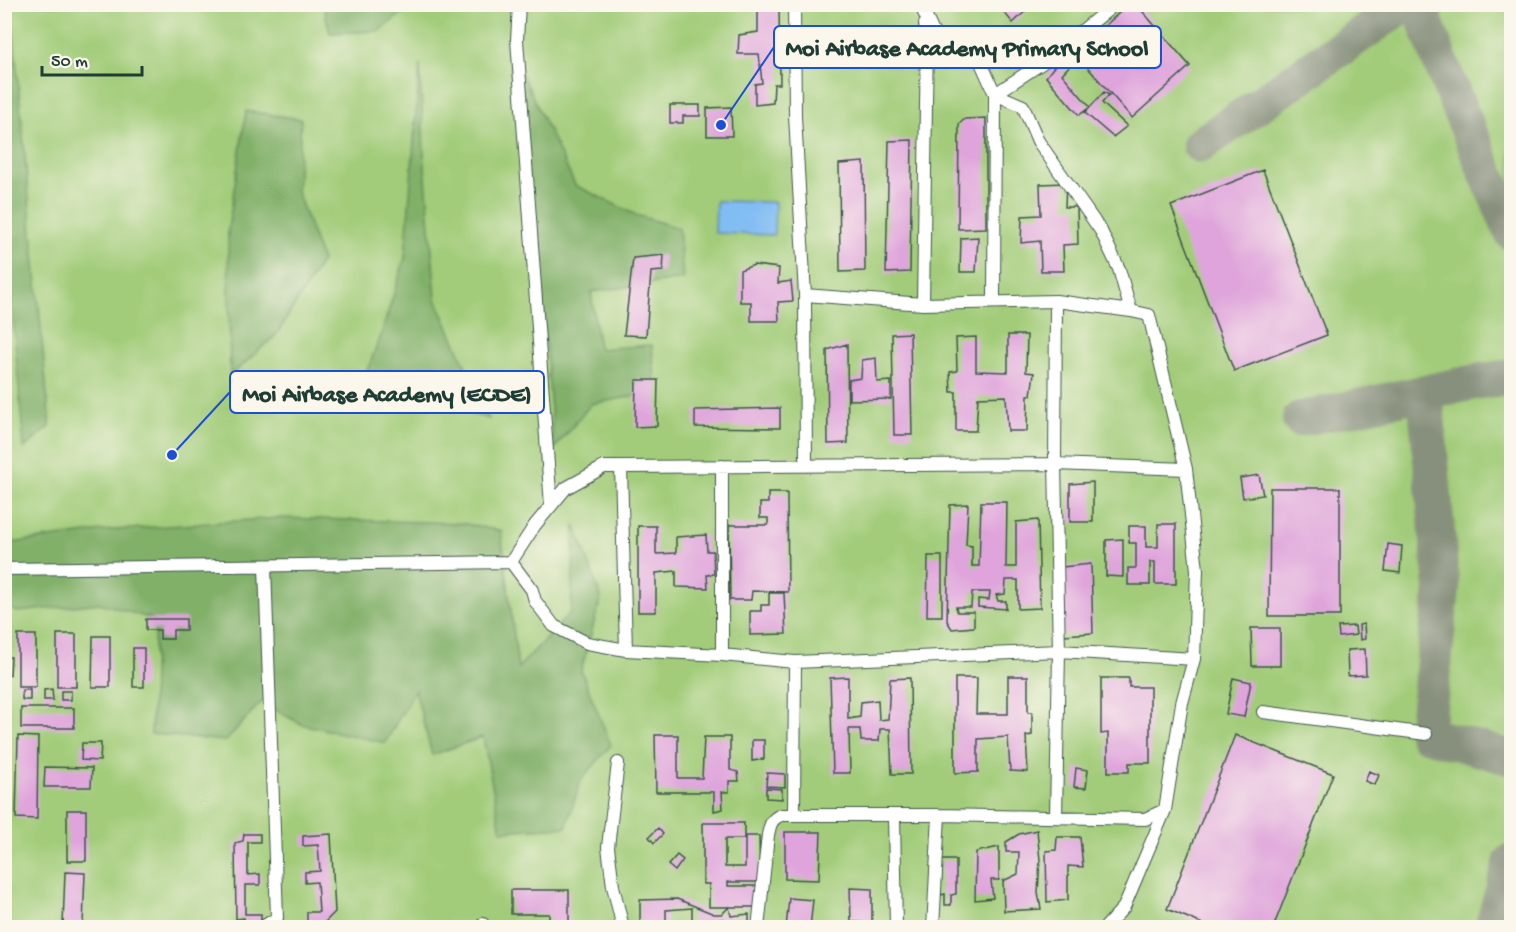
<svg xmlns="http://www.w3.org/2000/svg" width="1516" height="932" font-family="'Gochi Hand',sans-serif">
	<rect width="100%" height="100%" fill="#fbf7ec"/>
	<filter id="ink" filterUnits="userSpaceOnUse"><feTurbulence type="fractalNoise" baseFrequency=".0167" numOctaves="2"/><feDisplacementMap in="SourceGraphic" scale="12" xChannelSelector="R" yChannelSelector="G"/><feConvolveMatrix kernelMatrix="1 2 1 2 8 2 1 2 1" color-interpolation-filters="sRGB"/></filter>
	<filter id="wash" filterUnits="userSpaceOnUse"><feTurbulence type="fractalNoise" baseFrequency=".008" numOctaves="4" result="noise"/><feDisplacementMap in="SourceGraphic" scale="24" xChannelSelector="R" yChannelSelector="G"/><feGaussianBlur stdDeviation="1.35" result="paint"/><feColorMatrix in="noise" values="0 0 0 0 0 0 0 0 0 0 0 0 0 0 0 0 0 1.4 0 .05"/><feComposite in="paint" operator="in"/></filter>
	<g filter="url(#wash)">
		<rect width="100%" height="100%" fill="#efe4c6"/>
		<!-- green -->
		<path fill="#a2cc79" stroke="#608456" stroke-width="1.5" d="M5 5H1511V927H5Z"/>
		<!-- forest -->
		<path fill="#81b069" stroke="#50764e" stroke-width="1.5" d="M4 5H11L50 427 24 448 5 222Z
			M323 5V4L413 5 379 31 330 33Z
			M507 43 575 185 636 215 679 228 683 279 591 292 599 349 652 345 656 392 591 404 554 449 542 295Z
			M420 64 424 154 436 299 489 419 438 404 350 412 379 341 405 258Z
			M246 111 301 119 297 191 322 261 277 334 230 376 228 230Z
			M278 518 461 523 501 531 518 668 571 612 575 525 601 597 581 671 611 745 581 780 566 827 501 831 483 737 432 755 415 690 385 743 301 724 261 702 226 741 151 734 155 620 100 603 18 612 5 606 4 544 102 531Z"/>
		<!-- water -->
		<path fill="#81bcf3" stroke="#507c94" stroke-width="1.5" d="M716 201 775 202 774 235 715 233Z"/>
		<g fill="none" stroke-linecap="round" stroke-linejoin="round">
			<!-- taxiway -->
			<path stroke="#87907d" stroke-width="36" d="M1421 4 1426 24 1449 84 1512 233
				M1200 145 1405 4
				M1425 392 1442 589 1426 734 1512 758
				M1300 419 1480 381 1512 377
				M1492 928 1512 861"/>
		</g>
		<g id="blocks">
			<!-- building -->
			<path fill="#dfa4db" d="M758 4H779L780 84H774L773 103 755 105V84L762 83 759 54H738L739 35 758 32Z
				M997 4H1033L1013 23Z
				M1129 4H1136L1190 66 1132 118 1075 53Z
				M1062 56 1073 62 1062 74 1090 107 1079 115 1046 77Z
				M1104 92 1109 95 1102 103 1127 126 1113 137 1085 113Z
				M670 105H700V116H683V123H670Z
				M731 107 732 136H707V108Z
				M986 118V228L958 229 959 124 965 119Z
				M912 140 910 272 886 273 889 141Z
				M864 162 865 271 840 272 839 164Z
				M1263 170 1327 335 1234 371 1171 206Z
				M1066 183 1065 207H1077L1078 244 1063 245 1064 271H1041L1040 241 1021 243 1022 216 1041 215 1040 184Z
				M978 237 976 272H960L961 238Z
				M664 255 663 271 651 272 646 336 624 335 633 258Z
				M754 265 779 268 778 283 791 281 793 301 778 302 779 321H751V302H740V270Z
				M910 333 912 435H894L892 334Z
				M1008 335H1027L1026 372 1034 373 1031 395H1028L1027 431H1008L1006 396 978 397 976 431H956V392H951L950 372 957 371 956 338 976 337V371L1008 372Z
				M847 344 848 443 828 444 827 350Z
				M876 358 877 382 891 381V399L849 400V380L861 378 862 360Z
				M636 380H658L657 426 635 427Z
				M780 408V428L695 427V410Z
				M1259 475 1263 495 1243 498 1240 478Z
				M1093 482V522H1070V484Z
				M1270 488H1340V616H1269Z
				M768 493H787L788 592 752 591 751 600H730L729 525H768V518H760V503H768Z
				M981 502H1007L1006 567H1016V522L1038 520 1040 608 1018 609V580H1006L1005 594 996 595 998 601H1006V609L978 607V599L989 600 990 592H972L971 607H956L957 612H974V627L952 629 947 621 950 505 968 504 966 545 972 546V566H979Z
				M1158 524H1176V584H1155V562H1150V585H1128V568H1136V543H1129V526H1146V547H1158Z
				M638 526H656V554L676 553V537L706 535 707 551H713L714 574 707 575 708 588 676 587V571L656 573V612H638Z
				M1123 539V577L1106 576V540Z
				M1388 544 1402 546 1400 573 1385 571Z
				M928 556H942V616H927Z
				M1091 564 1093 633 1063 635 1062 567Z
				M769 593H784L786 634 750 635V611H761V605H769Z
				M146 619H186V630H173V639H160V630H146Z
				M4 620H7V636H4Z
				M1364 624 1365 639 1360 640 1359 625Z
				M1355 626 1356 635 1339 637 1338 627Z
				M1251 628H1280V666H1252Z
				M57 634H76V687H57Z
				M18 635H36V687H18Z
				M93 636H110V687H92Z
				M133 648H144V687H133Z
				M1365 649 1366 675 1348 676 1347 650Z
				M4 657H11L10 675H4Z
				M1008 676H1028V712H1032V735L1026 736 1028 772 1010 771 1008 737 978 739V772L955 773V678H977L976 714H1008Z
				M848 677V719L860 717 861 702 878 700 879 720 888 719 890 679 910 678 911 774H892L890 729H880L879 741H861L860 729H849L850 773H833L830 678Z
				M1101 678H1129V687H1150V763H1129V772H1108V733L1101 734Z
				M1233 678 1251 682 1244 717 1226 714Z
				M52 689 53 700H44V690Z
				M22 690H30V700H22Z
				M61 691H71V700H61Z
				M21 708H74V728H21Z
				M655 735H678V778H702L704 737H730V770L738 772 739 781H729V792H722L723 809 714 811V792H656Z
				M1235 735 1333 774 1273 928H1212L1167 909Z
				M18 736 38 737 37 819 16 818Z
				M752 740H764V759L752 761Z
				M82 743H101L100 761 81 760Z
				M45 767 92 768 91 787H44Z
				M1076 768 1088 770 1086 788 1074 787Z
				M1369 771 1379 775 1375 785 1365 781Z
				M767 773 785 774V787L766 786Z
				M766 788 782 789V799L766 798Z
				M4 808H8V859H4Z
				M67 810H86V861H67Z
				M703 823H744V839H725V867H745V836H759L760 882H728V886H759V907H709V884H703Z
				M658 828 663 834 654 843 649 837Z
				M1037 830 1040 860 1038 892 1041 909 1004 911 1003 881 1018 874 1019 852H1006V842L1019 834Z
				M785 832H821L819 880 785 879Z
				M244 834H260V842H248V875L260 874V885H245V914H261V924H245L244 918 236 919 235 843 243 841Z
				M331 834 335 912 323 924 307 925V912H319L317 882 305 883V872L320 871 318 845 303 846V836Z
				M1057 837H1080L1083 867 1068 866V900L1047 902 1046 851 1056 850Z
				M999 847V880H991L993 898 975 900 976 852Z
				M677 855 683 860 675 871 668 865Z
				M942 860H956V894L951 895V905H945V894L941 895Z
				M4 871H8V922H4Z
				M65 872 85 873 83 925H63Z
				M850 888 872 889V923L851 922Z
				M511 890H569V928H549V914H511Z
				M789 898 813 900 810 928H786Z
				M677 899 714 914H722L729 907 731 916 749 914V928H725L724 919 716 920V928H692V908L666 910V928H640V900Z"/>
		</g>
	</g>
	<g filter="url(#ink)">
		<use href="#blocks" fill-opacity="0" stroke="#3e564a" stroke-width="1.5"/>
		<g fill="none" stroke-linecap="round" stroke-linejoin="round">
			<defs>
				<path id="street" d="M519 4 517 40 551 506
					M794 4 795 116 805 295 806 466
					M920 4 939 45 974 47 995 94 1023 106 1038 141 1101 231 1119 269 1131 311 1149 315 1186 469 1197 570 1194 659 1182 703 1165 810 1124 907 1105 928
					M805 295 923 304 1056 301 1131 311
					M1056 301 1055 464 1059 651 1056 817
					M994 302 995 94 1045 61 1115 4
					M923 304 927 38 925 24
					M722 466V655
					M604 467H621L626 650 587 643 554 626 535 601 532 590 511 562 535 525 566 488Z
					M621 467 1055 464 1186 469
					M4 569 511 562
					M626 650 722 655 795 662 1059 651 1194 659
					M1263 712 1426 734
					M618 763 608 847 613 886 623 928
					M794 814 795 662
					M894 815 896 928
					M261 928 277 918 265 566
					M483 928V924
					M758 928 768 835C770 825 771 819 781 815H939L1145 819 1165 810
					M933 928 939 815"/>
			</defs>
			<!-- street casing -->
			<use href="#street" stroke="#3e564a" stroke-width="14"/>
			<!-- street -->
			<use href="#street" stroke="#fff" stroke-width="12"/>
		</g>
	</g>
	<!-- callouts -->
	<path fill="none" stroke="#1d4ed8" stroke-width="2" d="M721 125L774 47M172 455L230 392"/>
	<g fill="#1d4ed8" stroke="#fbf7ec" stroke-width="2">
		<circle cx="721" cy="125" r="6"/>
		<circle cx="172" cy="455" r="6"/>
	</g>
	<g fill="#fbf7ec" stroke="#1d4ed8" stroke-width="2">
		<rect x="774" y="26" width="387" height="42" rx="6"/>
		<rect x="230" y="371" width="314" height="42" rx="6"/>
	</g>
	<g font-size="24" text-anchor="middle" font-weight="bold" fill="#1f3d34">
		<text x="967" y="55">Moi Airbase Academy Primary School</text>
		<text x="387" y="401">Moi Airbase Academy (ECDE)</text>
	</g>
	<!-- margin -->
	<rect width="1516" height="932" fill="none" stroke="#fbf7ec" stroke-width="24"/>
	<!-- scale -->
	<path d="M42 66v9h100v-9" fill="none" stroke="#1f3d34" stroke-width="3"/>
	<text x="51" y="66" font-size="18" fill="#1f3d34" stroke="#fbf7ec" stroke-width="4.5" paint-order="stroke">50 m</text>
</svg>
